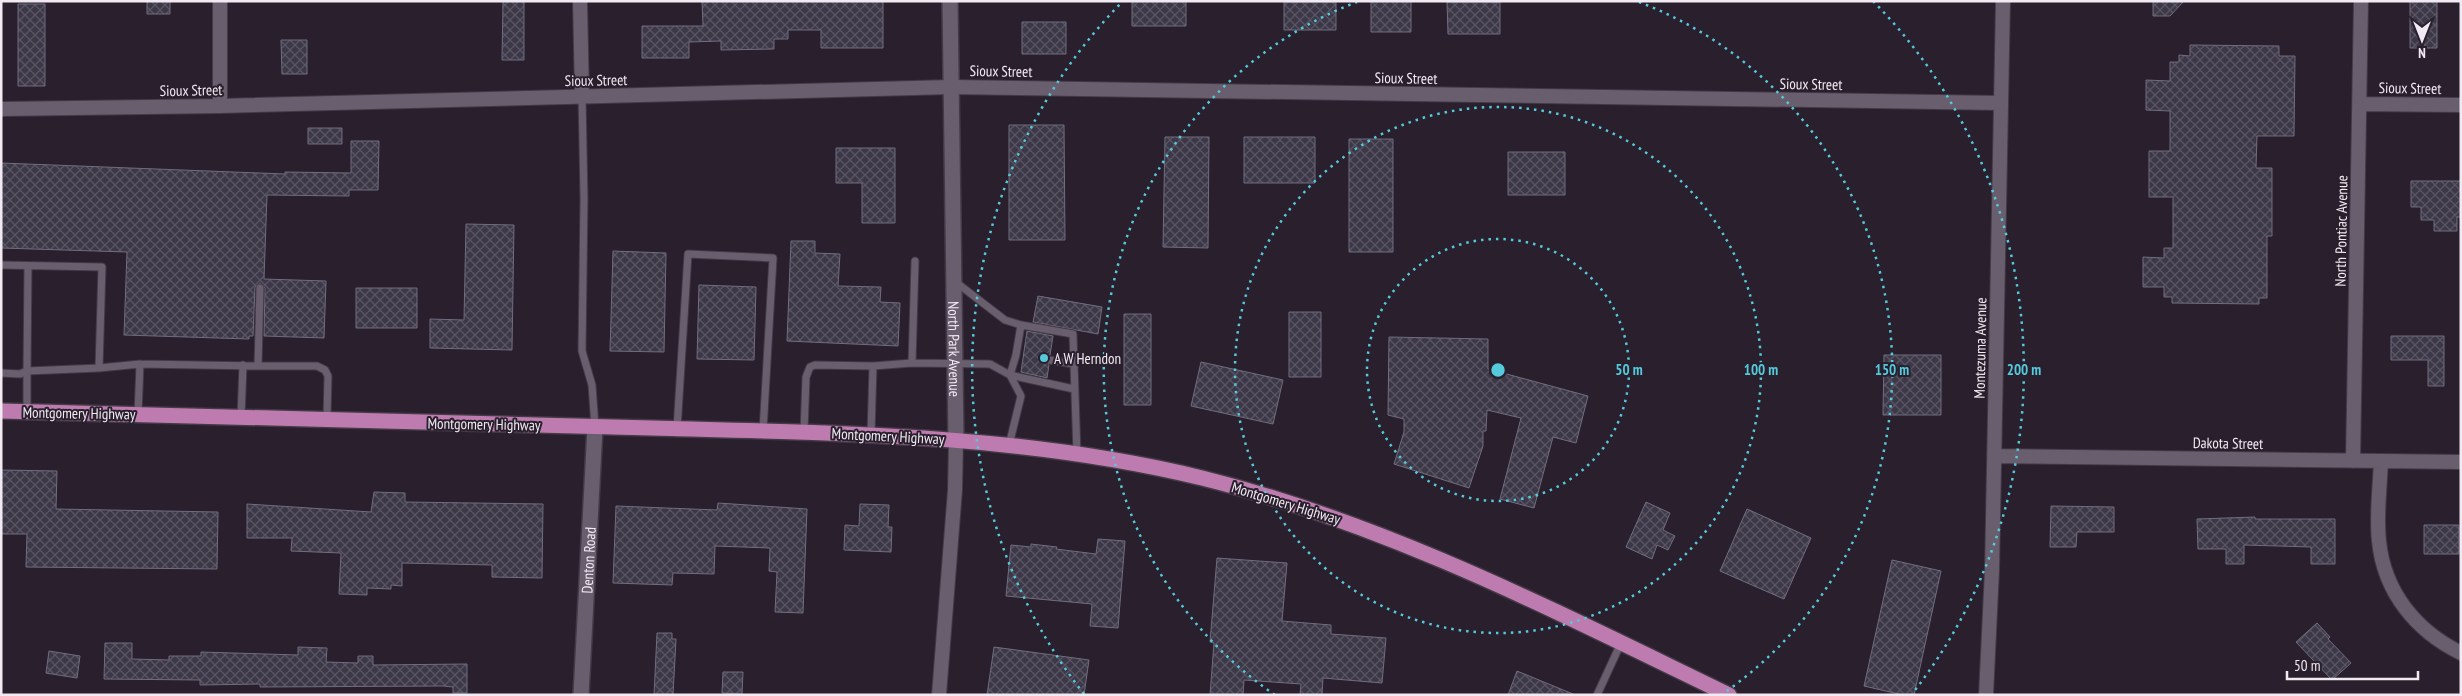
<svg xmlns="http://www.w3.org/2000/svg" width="2462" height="696" font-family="'PT Sans Narrow',sans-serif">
	<defs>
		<pattern id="building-cross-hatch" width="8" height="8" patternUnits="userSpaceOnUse" patternTransform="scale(1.25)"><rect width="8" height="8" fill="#3c3848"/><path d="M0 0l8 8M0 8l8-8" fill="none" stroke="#595563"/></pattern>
	</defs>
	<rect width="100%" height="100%" fill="#291f2d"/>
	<!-- building -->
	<path fill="url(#building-cross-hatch)" stroke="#716d7f" d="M147 1H170V14H147Z
		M503 1H524V60H502Z
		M702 1H883V48H821V30H788V39H774V49L721 50V41L689 42V58H642V26H703Z
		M1132 1H1186V26H1132Z
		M1371 1H1411V32H1371Z
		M2153 1H2184L2170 16H2153Z
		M2410 1H2437V48H2410Z
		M1284 2H1336V30H1284Z
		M1447 2H1500V34H1448Z
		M18 4H45V86H18Z
		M1022 22H1066V54H1022Z
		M281 40H307V74H282Z
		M2190 45 2279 46V56H2295L2294 136H2257L2256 168H2272V236H2267V298H2259V304L2172 303V297H2164V287H2143V257L2164 258V248H2173V197H2149V151H2170V111L2146 110V80L2170 81V62H2179V55L2190 56Z
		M1009 125H1064L1065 240H1009Z
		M308 128H342V144H308Z
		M1165 137H1209L1208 248 1163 247Z
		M1244 137H1315V183H1244Z
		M1349 139H1393V252H1349Z
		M351 141H379L378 190H349V196L267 195 264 279 326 281 324 338 264 336 265 288 260 283 255 287 253 336H249V339L124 335 127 252 1 248V163L285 174V172L351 173Z
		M836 148H895V223H862V183H836Z
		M1508 152H1565V195H1508Z
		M2411 181H2461V217H2457V231H2434V220H2421V207H2411Z
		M466 224 514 225 512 350 430 348V319L464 320Z
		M791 241H815V253L840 254 838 286 881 287 880 302 900 303 898 346 787 341Z
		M613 251 666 253 664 352 610 351Z
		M699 285 756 287 754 360 697 359Z
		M356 288H417V328H356Z
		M1038 296 1102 307 1098 334 1033 322Z
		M1289 312H1321V377H1289Z
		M1124 314H1151V405H1124Z
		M1027 331 1053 336 1050 355 1045 356 1044 360 1049 365 1047 378 1021 372Z
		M2391 336H2444V386H2428V360H2391Z
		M1389 337 1488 339V369L1588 396 1576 443 1553 437 1534 508 1500 499 1521 418 1487 410 1486 431H1483V446L1469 488 1394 464 1404 432V419L1388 415Z
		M1884 355H1941V415H1883Z
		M1201 362 1283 380 1273 424 1191 406Z
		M1 470 57 471 56 509 218 512 217 569 26 567 27 534H1Z
		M374 492 405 493V502L543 504 542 578 492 577V565L402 563V586L391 585V589L367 588V595L339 594 341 553 291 551 292 538H247V504L371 512Z
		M1646 502 1670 513 1663 530 1675 536 1668 550 1657 545 1652 559 1626 547Z
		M718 503 807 509 803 613 775 612 777 572 769 571 770 548 715 546 714 574 673 573 672 585 613 583 616 506 717 510Z
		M860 504 889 505 888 527H892L891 552 844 550 845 525 859 526Z
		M2051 506 2114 507V532H2077L2076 547H2050Z
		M1747 509 1811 538 1784 599 1720 571Z
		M2255 517V519H2335V564H2311V547L2244 545V564H2226V549H2198L2197 519Z
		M2424 525H2459V554H2424Z
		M1098 539 1125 541 1118 628 1090 626 1092 604 1006 596 1011 545 1031 547V544L1057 547 1056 549 1096 554Z
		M1217 558 1287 563 1282 621 1331 625V634L1386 638 1382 683 1323 678 1322 695H1300L1301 684 1244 680 1243 695H1210L1214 643 1210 642Z
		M1892 560 1941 571 1914 695H1903L1864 686Z
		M2317 623 2330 637 2328 639 2351 663 2332 680 2296 642Z
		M657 633H672V639H676L673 695H654Z
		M105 643H132V659L169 660V656H201V652L298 655V647L327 648 326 662 358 663V656H373V665L467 664V693H453V687L443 686 260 687V684L200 685V680L104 679Z
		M994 647 1089 660 1084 695H987Z
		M49 651 80 656 77 678 46 673Z
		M1517 671 1573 694V695H1508Z
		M723 672H743L742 694 722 693Z"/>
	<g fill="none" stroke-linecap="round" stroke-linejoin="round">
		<defs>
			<path id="lane" d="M582 96 584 199 582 351 592 385 595 427
				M1 265 102 267 99 368 27 371 28 266
				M953 280 1005 320 1021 325 1073 334 1077 454
				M1021 325 1016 355 1010 375 1074 389
				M1049 360 1074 364
				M912 363 915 261
				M258 366H317L325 370 328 376 327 419
				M99 368 140 364 258 366 260 288
				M1 373 20 374 27 371V412
				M138 414 140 364
				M241 417 243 365
				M677 429 688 254 773 258 763 431
				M804 432 806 377 810 367 815 365 873 366 912 363 990 364 1010 375 1021 396 1009 445
				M871 434 873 366
				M1597 695 1621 643"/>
			<path id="street" d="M580 1 582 96
				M2360 104 2461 105
				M220 106V1
				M1 109 220 106 951 87 2001 103
				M1995 456 2461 462
				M2353 461 2361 1
				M2381 461C2380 487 2376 515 2379 541 2384 592 2416 631 2461 653
				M939 695 955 490 956 440
				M1986 695 1992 570 2003 1"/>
			<g id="secondary">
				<path id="s1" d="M950 1 956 440"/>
				<path id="s2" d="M581 695 595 427"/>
			</g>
			<path id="primary" d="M1 411C218 417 435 422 652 428 836 433 1022 434 1202 478 1387 524 1557 612 1729 695"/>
		</defs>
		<!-- lane casing -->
		<use href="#lane" stroke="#433a46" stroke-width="9"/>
		<!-- street casing -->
		<use href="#street" stroke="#433a46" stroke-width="16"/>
		<!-- secondary casing -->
		<use href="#secondary" stroke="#433a46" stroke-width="18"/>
		<!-- primary casing -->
		<use href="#primary" stroke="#433a46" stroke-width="18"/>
		<!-- lane -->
		<use href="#lane" stroke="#695e6e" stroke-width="7"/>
		<!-- street -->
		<use href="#street" stroke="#695e6e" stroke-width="14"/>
		<!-- secondary -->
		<use href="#secondary" stroke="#695e6e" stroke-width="15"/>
		<!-- primary -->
		<use href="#primary" stroke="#be7baf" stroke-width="15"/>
	</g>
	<!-- distance rings -->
	<g fill="none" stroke="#54cadc" stroke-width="2.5" stroke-dasharray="2.5 5">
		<circle cx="1498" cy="370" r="131"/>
		<circle cx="1498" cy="370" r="263"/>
		<path d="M1275 695A394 394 0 0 1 1357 2M1639 2A394 394 0 0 1 1721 695"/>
		<path d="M1084 694A526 526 0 0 1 1123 1M1873 1A526 526 0 0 1 1912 694"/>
	</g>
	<!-- markers -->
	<circle fill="#54cadc" stroke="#291f2d" stroke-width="2" cx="1044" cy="358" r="5"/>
	<g text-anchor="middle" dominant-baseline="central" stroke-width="4" stroke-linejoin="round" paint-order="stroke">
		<!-- street labels -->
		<g font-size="15" fill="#f1eaf3" stroke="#291f2d">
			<text transform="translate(1001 71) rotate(1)">Sioux Street</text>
			<text transform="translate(1406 78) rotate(1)">Sioux Street</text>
			<text transform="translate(596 80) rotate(-1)">Sioux Street</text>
			<text transform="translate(1811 84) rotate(1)">Sioux Street</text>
			<text transform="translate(2410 88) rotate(1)">Sioux Street</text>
			<text transform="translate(191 90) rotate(-1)">Sioux Street</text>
			<text transform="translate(2341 231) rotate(-89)">North Pontiac Avenue</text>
			<text stroke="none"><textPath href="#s1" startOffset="348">North Park Avenue</textPath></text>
			<text transform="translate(1980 348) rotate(-89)">Montezuma Avenue</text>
			<text transform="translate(79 413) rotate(1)">Montgomery Highway</text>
			<text transform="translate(484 424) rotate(1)">Montgomery Highway</text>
			<text transform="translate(888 436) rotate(3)">Montgomery Highway</text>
			<text transform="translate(2228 443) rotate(1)">Dakota Street</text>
			<text transform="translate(1286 503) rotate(17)">Montgomery Highway</text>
			<text stroke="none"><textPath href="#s2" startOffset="135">Denton Road</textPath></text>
		</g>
		<!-- poi labels -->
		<g font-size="15" fill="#f1eaf3" stroke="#291f2d" text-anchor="start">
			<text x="1054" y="358">A W Herndon</text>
		</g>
	</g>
	<circle cx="1498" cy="370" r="8" fill="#54cadc" stroke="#291f2d" stroke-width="2.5"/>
	<g font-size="15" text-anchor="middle" font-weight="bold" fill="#54cadc" stroke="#291f2d" stroke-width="4" stroke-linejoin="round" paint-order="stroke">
		<text x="1629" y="375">50 m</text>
		<text x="1761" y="375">100 m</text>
		<text x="1892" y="375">150 m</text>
		<text x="2024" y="375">200 m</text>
	</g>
	<!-- border -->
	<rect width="2462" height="696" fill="none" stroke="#f1eaf3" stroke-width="5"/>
	<!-- north arrow -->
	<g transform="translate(2422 40) rotate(180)" stroke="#291f2d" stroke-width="4" paint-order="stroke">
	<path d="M0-4L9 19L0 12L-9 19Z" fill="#f1eaf3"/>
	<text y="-8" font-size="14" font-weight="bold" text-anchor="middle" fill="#f1eaf3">N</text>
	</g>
	<!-- scale -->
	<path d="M2287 671v8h131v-8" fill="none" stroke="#f1eaf3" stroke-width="2.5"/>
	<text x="2294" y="671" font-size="15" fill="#f1eaf3" stroke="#291f2d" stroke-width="4" paint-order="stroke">50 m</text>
</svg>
